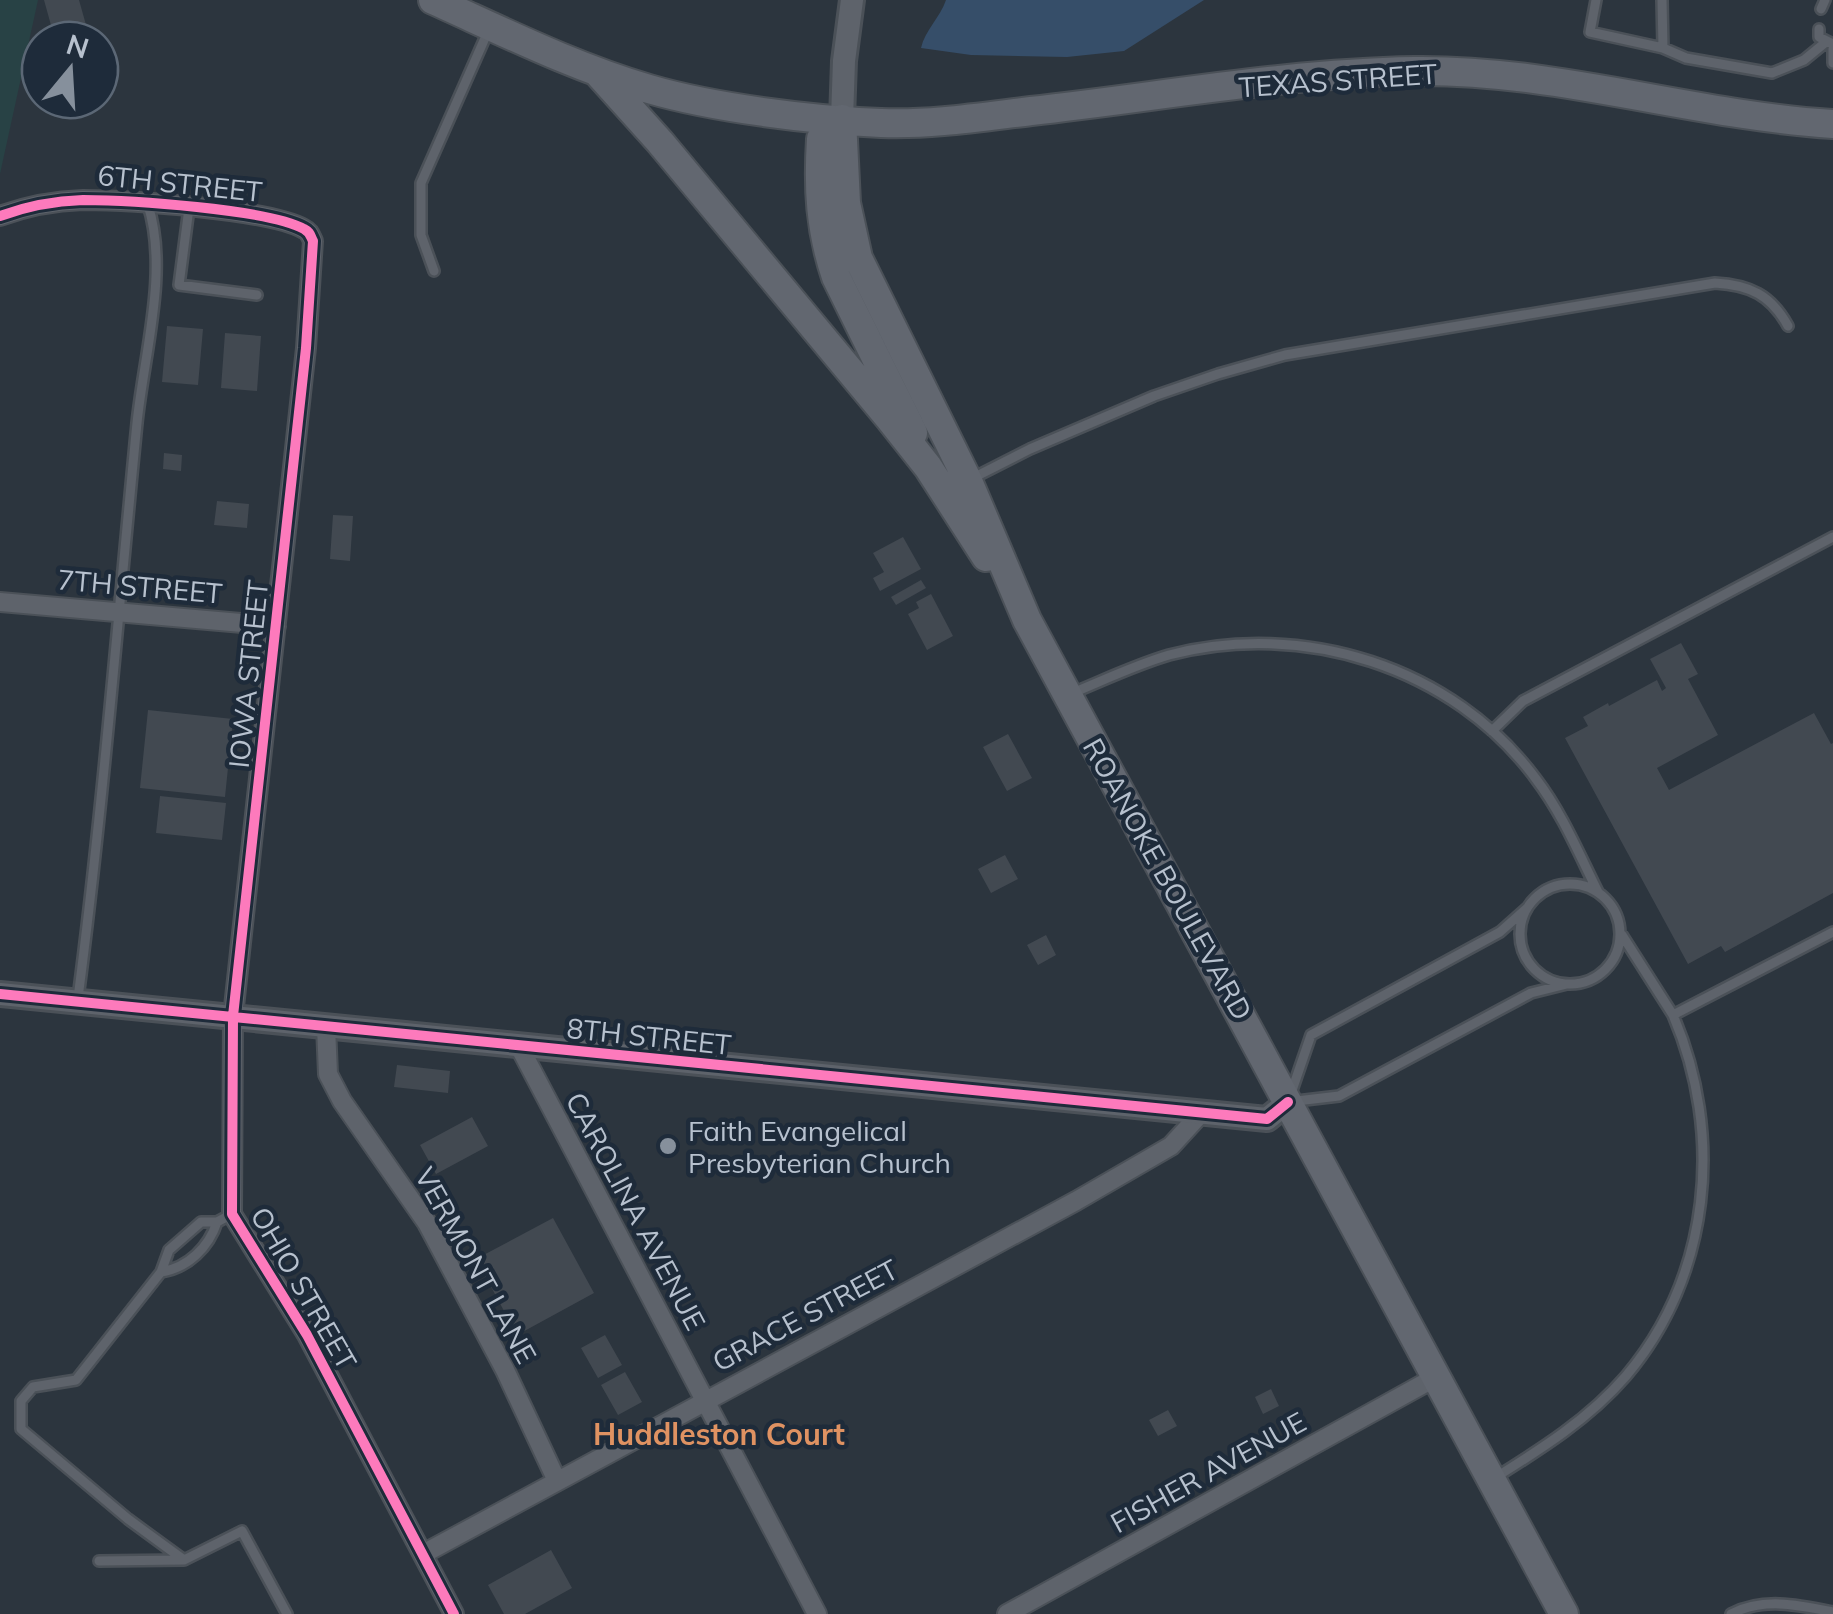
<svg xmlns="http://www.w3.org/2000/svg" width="1833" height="1614" font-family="Mulish,sans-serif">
	<rect width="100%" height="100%" fill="#2c353e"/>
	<!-- green -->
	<path fill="#284245" d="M0 0H38L0 174Z"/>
	<!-- water -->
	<path fill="#364e69" d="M946 0H1204L1124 51 1067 57 971 55 921 48C925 30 940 18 946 0Z"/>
	<!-- building -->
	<path fill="#424951" d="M44 0H79L88 32 54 36Z
		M167 326 203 329 198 385 162 382Z
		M225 333 261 336 257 391 221 388Z
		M164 453 182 455 181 471 163 469Z
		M217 501 249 504 247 528 214 525Z
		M333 515 353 516 350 561 330 559Z
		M903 537 921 569 880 591 873 578 884 572 873 553Z
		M921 580 926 588 896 605 891 597Z
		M931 594 953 636 927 650 908 614 919 608 916 602Z
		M1681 643 1698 674 1688 679 1718 735 1657 768 1669 790 1814 713 1831 744 1833 743V893L1725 952 1721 946 1688 964 1565 738 1588 726 1583 717 1608 703 1609 706 1657 680 1662 691 1666 688 1650 659Z
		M148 710 233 719 225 797 140 788Z
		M1008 734 1032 778 1007 791 983 747Z
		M160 796 226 803 222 840 156 833Z
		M1005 855 1018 879 991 893 978 869Z
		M1046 935 1056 955 1038 965 1027 945Z
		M397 1065 450 1071 448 1093 394 1087Z
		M472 1117 488 1146 436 1174 420 1145Z
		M553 1218 594 1293 517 1335 476 1259Z
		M605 1335 622 1365 598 1378 581 1348Z
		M625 1372 642 1402 618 1415 601 1385Z
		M1271 1389 1279 1406 1263 1414 1255 1397Z
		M1168 1410 1177 1426 1158 1436 1149 1420Z
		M551 1550 572 1588 525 1614H504L488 1585Z"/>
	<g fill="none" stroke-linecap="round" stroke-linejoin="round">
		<defs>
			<path id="service" d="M1596 0 1590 32 1663 48 1686 58 1772 73 1804 60 1826 42
				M1662 0 1663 48
				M1821 9 1825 0
				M1819 29V37L1833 44
				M1833 49V63
				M189 208 179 285 257 295
				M434 271 421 235V183L489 29
				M969 480 1030 449 1154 396 1218 374 1285 355 1715 283C1750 285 1771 295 1788 326
				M1070 694C1102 681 1135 665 1169 655 1302 620 1453 666 1536 779 1562 813 1579 854 1598 892
				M1492 731 1523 701 1833 537
				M1520 934a50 50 0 1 1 100 0a50 50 0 1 1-100 0Z
				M1527 908 1500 932 1311 1035 1288 1102 1339 1096 1531 993 1567 984
				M1622 935 1673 1015 1833 932
				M78 998C103 807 118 615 137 423 144 354 169 271 148 205
				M232 1214 217 1222H201L169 1250 161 1272 76 1380 33 1387 21 1401V1429L128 1519 184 1560 242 1531 287 1614
				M161 1272C188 1268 209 1247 217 1222
				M1493 1479C1541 1449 1589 1419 1626 1376 1711 1275 1724 1134 1673 1015
				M99 1561 184 1560
				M1731 1614C1763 1597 1799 1605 1833 1612"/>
			<path id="minor" d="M0 216C27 206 54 201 83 200 127 200 269 209 304 229 310 232 310 235 313 241L306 348 233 1016 232 1214 307 1335 454 1614
				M0 602 276 626
				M326 1026 328 1074 342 1101 427 1223 505 1370 557 1481
				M519 1046 817 1614
				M423 1554 1076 1201 1171 1146 1203 1111
				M1007 1614 1436 1377"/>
			<path id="tertiary" d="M842 119 844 61 852 0
				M0 994 1267 1119 1288 1102"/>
			<path id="secondary" d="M433 0C504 32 574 67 649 89 714 108 812 120 881 123 931 125 981 117 1031 111 1158 97 1286 73 1414 71 1556 69 1692 115 1833 124
				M598 73 660 142 890 419 928 467 986 557
				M842 119 846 203 858 258 968 481 1027 620 1564 1614
				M842 119 821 139C818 188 820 230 836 277L913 433"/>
		</defs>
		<!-- service casing -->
		<use href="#service" stroke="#4b5158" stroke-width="14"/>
		<!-- minor casing -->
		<use href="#minor" stroke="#4b5158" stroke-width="22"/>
		<!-- tertiary casing -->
		<use href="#tertiary" stroke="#4b5158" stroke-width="28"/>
		<!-- secondary casing -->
		<use href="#secondary" stroke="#4b5158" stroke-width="32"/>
		<!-- service -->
		<use href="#service" stroke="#5e636b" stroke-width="9"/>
		<!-- minor -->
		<use href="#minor" stroke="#5e636b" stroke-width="18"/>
		<!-- tertiary -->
		<use href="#tertiary" stroke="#5e636b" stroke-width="22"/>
		<!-- secondary -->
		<use href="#secondary" stroke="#626770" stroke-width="28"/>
		<defs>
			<path id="cycleway" d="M0 216C27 206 54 201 83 200 127 200 269 209 304 229 310 232 310 235 313 241L306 348 233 1016 232 1214 307 1335 454 1614
				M0 994 1267 1119 1288 1102"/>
		</defs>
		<!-- cycleway casing -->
		<use href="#cycleway" stroke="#1e2b3a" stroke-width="16"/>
		<!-- cycleway -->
		<use href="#cycleway" stroke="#fd7abc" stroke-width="10"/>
	</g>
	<!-- markers -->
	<circle fill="#86909c" stroke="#1e2b3a" stroke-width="4" cx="668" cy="1146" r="10"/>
	<g text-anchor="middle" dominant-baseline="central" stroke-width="9" stroke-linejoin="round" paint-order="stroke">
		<!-- street labels -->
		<g font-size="28" fill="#b7c1ce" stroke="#1e2b3a">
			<text transform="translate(1338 80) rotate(-4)">TEXAS STREET</text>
			<text transform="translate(180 183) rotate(6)">6TH STREET</text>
			<text transform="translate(140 586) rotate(5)">7TH STREET</text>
			<text transform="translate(248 674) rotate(-84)">IOWA STREET</text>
			<text transform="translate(1168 879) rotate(61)">ROANOKE BOULEVARD</text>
			<text transform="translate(649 1036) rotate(6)">8TH STREET</text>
			<text transform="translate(636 1211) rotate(62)">CAROLINA AVENUE</text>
			<text transform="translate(476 1265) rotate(61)">VERMONT LANE</text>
			<text transform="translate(304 1288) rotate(60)">OHIO STREET</text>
			<text transform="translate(805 1315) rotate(-28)">GRACE STREET</text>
			<text transform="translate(1208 1472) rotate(-29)">FISHER AVENUE</text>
		</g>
		<!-- poi labels -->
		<g font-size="28" fill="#b7c1ce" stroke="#1e2b3a" text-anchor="start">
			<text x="688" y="1130">Faith Evangelical<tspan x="688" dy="32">Presbyterian Church</tspan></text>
		</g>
		<!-- neighbourhood labels -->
		<g font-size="30" font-weight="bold" fill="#df9262" stroke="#1e2b3a">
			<text x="719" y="1434">Huddleston Court</text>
		</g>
	</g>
	<!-- north arrow -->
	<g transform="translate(70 70) rotate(18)"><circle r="48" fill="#1e2b3a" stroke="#5b6775" stroke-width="2.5"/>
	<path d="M0-8L18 38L0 25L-18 38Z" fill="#86909c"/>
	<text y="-15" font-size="28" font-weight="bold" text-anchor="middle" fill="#b7c1ce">N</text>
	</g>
</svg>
